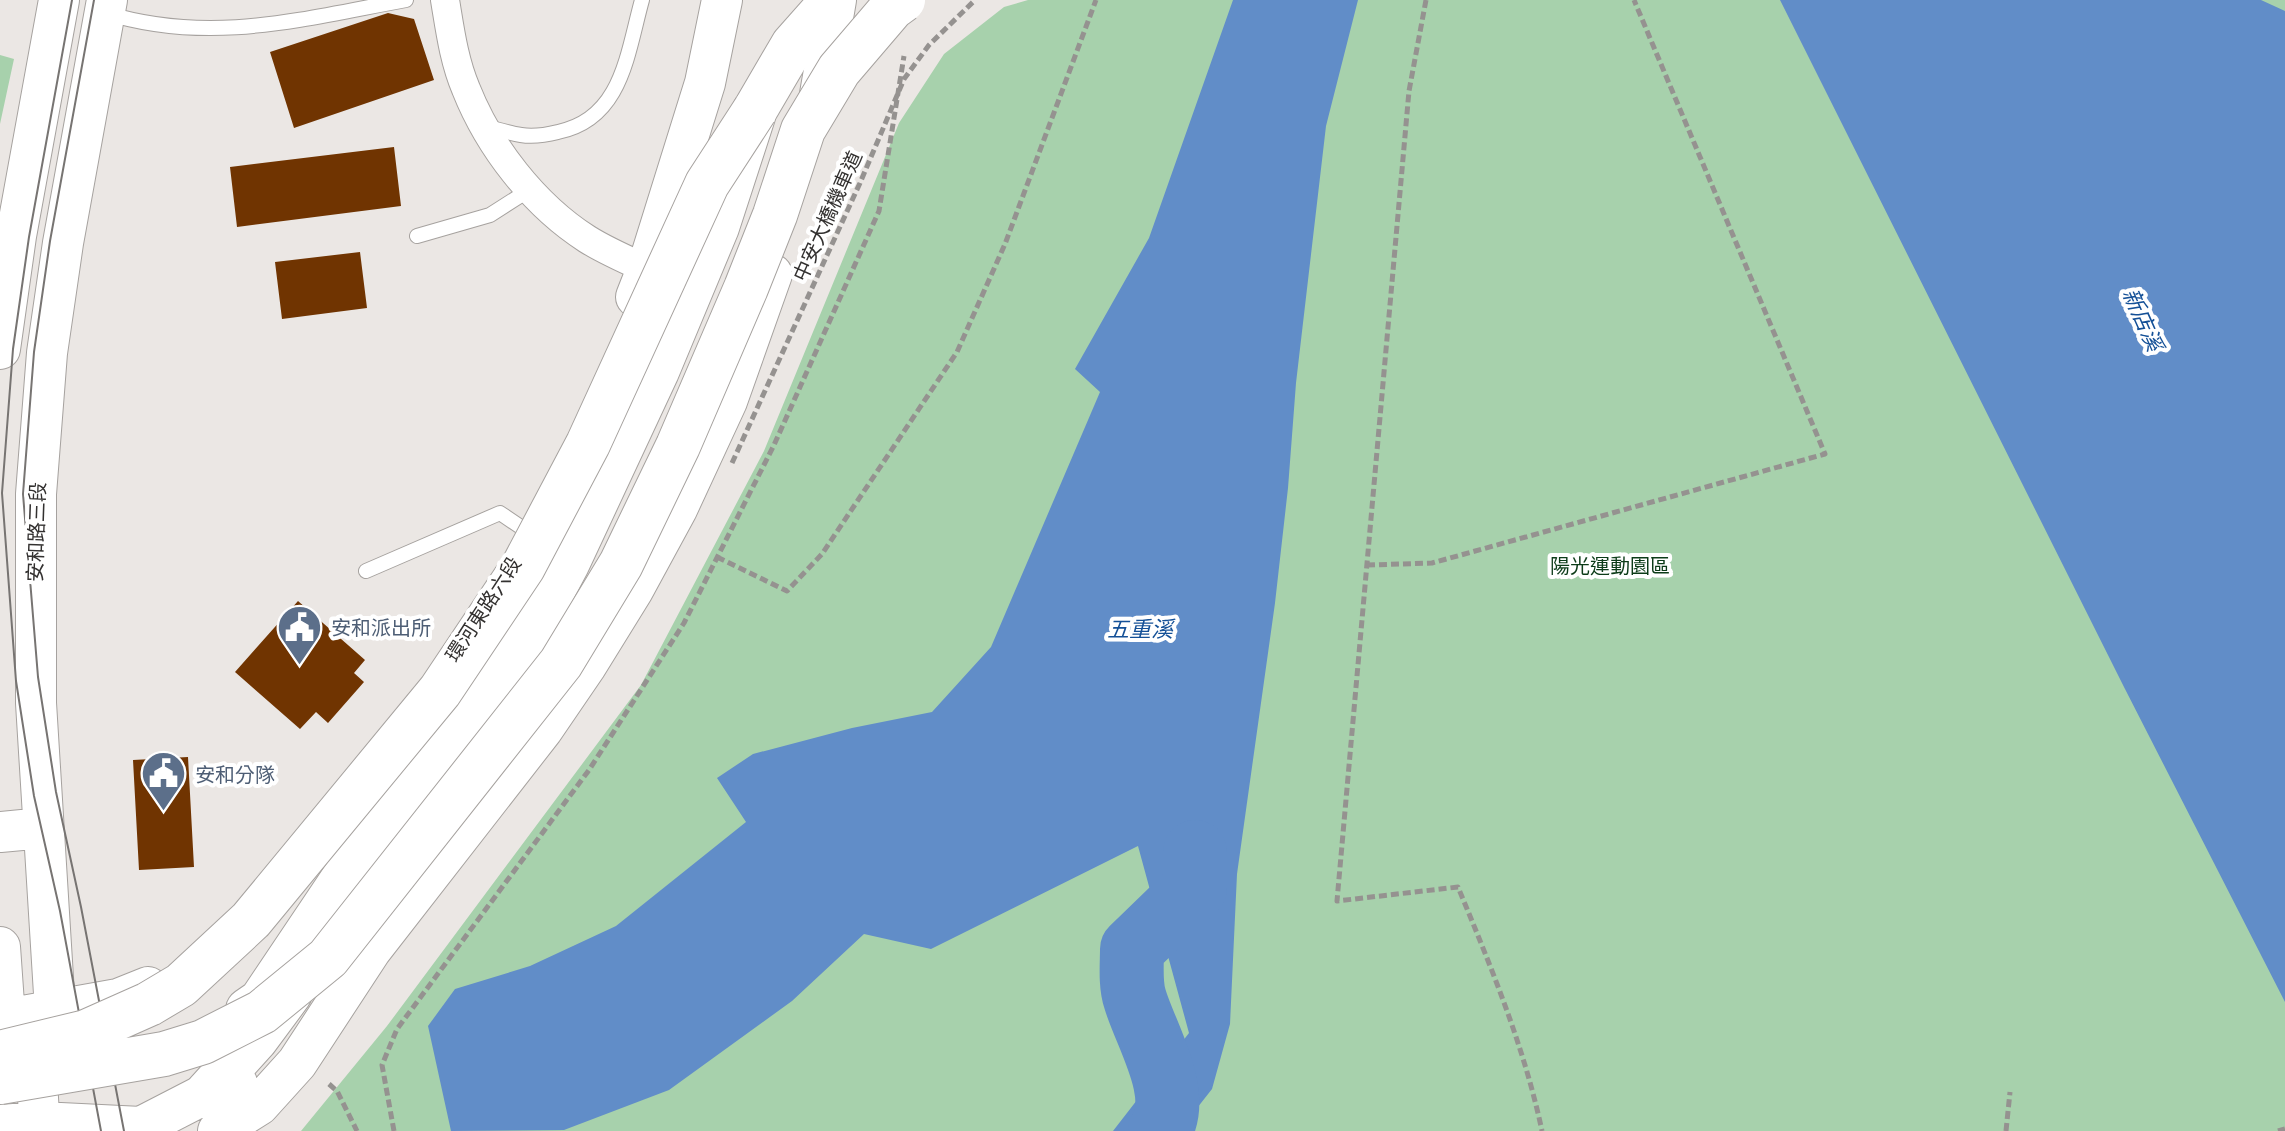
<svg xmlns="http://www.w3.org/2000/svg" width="2285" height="1131" font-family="'Open Sans','Noto Sans TC',sans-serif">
	<rect width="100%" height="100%" fill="#ebe7e4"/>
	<!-- green -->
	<path fill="#a7d1ac" d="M1028 0H2285V1131H301L387 1026 641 685 764 451 899 123 944 54 1004 7Z
		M0 55 14 59 0 124Z"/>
	<!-- water -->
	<path fill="#618dc8" d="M1233 0H1358L1326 126 1296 383 1288 488 1275 603 1237 874 1230 1024 1212 1089 1179 1131H1113L1189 1033 1138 846 931 949 864 934 792 1001 669 1090 564 1130 451 1131 428 1026 455 989 530 966 616 926 746 822 717 778 753 754 852 728 932 712 991 647 1100 392 1075 369 1149 238Z
		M1780 0H2261L2285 11V1002L2125 689Z"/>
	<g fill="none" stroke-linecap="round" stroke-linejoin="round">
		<!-- river -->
		<path stroke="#618dc8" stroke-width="64" d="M1160 1131C1183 1094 1146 1036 1135 999 1130 984 1132 964 1132 949L1195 888V852"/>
	</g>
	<!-- building -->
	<path fill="#703401" d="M388 13 414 19 434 80 294 128 270 52Z
		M394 147 401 206 237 227 230 167Z
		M360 252 367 308 282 319 275 262Z
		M298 601 365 660 354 673 364 682 328 723 316 712 300 729 235 672Z
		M188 757 194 867 139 870 133 760Z"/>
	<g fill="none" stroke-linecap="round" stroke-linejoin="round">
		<defs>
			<path id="lane" d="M106 13C210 45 302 19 406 0
				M484 126C496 129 509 133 521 135 533 137 546 135 558 132 622 119 627 54 642 0
				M417 236 490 215 529 190
				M366 571 500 513 531 534"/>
			<path id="street" d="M445 0C450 30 454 61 466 89 489 147 534 205 587 239 606 251 627 260 647 269"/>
			<path id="secondary" d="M819 100 836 0
				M636 297 647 269 705 83 722 0
				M0 349 16 236 59 0
				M0 832 43 828
				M0 947 5 1018 19 1039
				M0 1020 118 999 148 987
				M0 1125 40 1122 141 1127 207 1093 237 1083
				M40 1131 36 1065 55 1010 36 703V494L47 353 63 243 107 0
				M218 1131 259 1105 297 1063 371 950 543 729 586 666 633 590 677 509 727 401 772 274"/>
			<path id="highway" d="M248 1010 261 1001 347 873 457 736 534 626 567 564 657 371 717 227 755 110 793 45 833 0
				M207 1093 256 1039 290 993"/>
		</defs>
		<!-- lane casing -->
		<use href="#lane" stroke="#a6a29f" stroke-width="16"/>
		<!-- street casing -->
		<use href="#street" stroke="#a6a29f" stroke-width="30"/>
		<!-- secondary casing -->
		<use href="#secondary" stroke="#a6a29f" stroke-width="42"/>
		<!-- highway casing -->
		<use href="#highway" stroke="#a6a29f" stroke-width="46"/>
		<!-- path -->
		<path stroke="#959290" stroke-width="5" stroke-dasharray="8 4" stroke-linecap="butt" d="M1426 0 1409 91 1337 901 1458 887C1491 967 1524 1046 1542 1131
			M717 557 787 591 822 554 957 352 1005 244 1096 0
			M1367 565 1432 563 1825 454 1634 0
			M329 1084 337 1091 357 1131
			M394 1131 382 1065 397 1029 589 770 684 623 774 445 879 211 904 56
			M2006 1131 2010 1092
			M2278 1131 2285 1129"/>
		<!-- lane -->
		<use href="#lane" stroke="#fff" stroke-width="14"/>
		<!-- street -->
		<use href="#street" stroke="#fff" stroke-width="28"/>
		<!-- secondary -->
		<use href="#secondary" stroke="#fff" stroke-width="40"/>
		<!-- highway -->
		<use href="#highway" stroke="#fff" stroke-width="44"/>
		<!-- tram -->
		<path stroke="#777472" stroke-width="2" d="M72 0 29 237 13 349 2 493 16 681 34 796 60 911 101 1131
			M94 0 50 241 34 352 23 494 38 677 56 792 81 907 124 1131"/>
		<defs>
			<path id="highway-bridge" d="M0 1053 86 1032 149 1004 181 985 251 920 440 691 523 567 588 444 707 184 755 110
				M0 1082 164 1054 203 1042 262 1012 328 958 561 663 621 564 678 446 746 288 775 215 803 130 839 70 892 8 903 0"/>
		</defs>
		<!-- highway-bridge casing -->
		<use href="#highway-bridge" stroke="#a6a29f" stroke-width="46" stroke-linecap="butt"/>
		<!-- path-bridge -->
		<path stroke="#959290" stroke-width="5" stroke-dasharray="8 4" stroke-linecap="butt" d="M732 463 860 183 904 79 929 45 975 0"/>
		<!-- highway-bridge -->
		<use href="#highway-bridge" stroke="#fff" stroke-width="44"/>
	</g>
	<!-- icons -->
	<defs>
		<symbol id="civic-pin" viewBox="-11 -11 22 30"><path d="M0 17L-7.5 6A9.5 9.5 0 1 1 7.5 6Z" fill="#5c6f8a" stroke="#fff"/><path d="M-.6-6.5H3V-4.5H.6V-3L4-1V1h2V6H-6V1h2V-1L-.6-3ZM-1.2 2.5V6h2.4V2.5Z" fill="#fff"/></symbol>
	</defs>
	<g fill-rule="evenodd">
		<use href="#civic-pin" x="274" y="602" width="51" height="69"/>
		<use href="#civic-pin" x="138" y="748" width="51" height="69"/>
	</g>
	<g text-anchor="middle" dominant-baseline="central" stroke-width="8" stroke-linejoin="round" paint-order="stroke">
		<!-- street labels -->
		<g font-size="20" fill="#333130" stroke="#fff">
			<text transform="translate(827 216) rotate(-66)">中安大橋機車道</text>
			<text transform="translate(36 532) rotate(-88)">安和路三段</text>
			<text transform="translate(483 609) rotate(-57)">環河東路六段</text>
		</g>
		<!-- park labels -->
		<g font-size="20" fill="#0c3b18" stroke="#fff">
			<text x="1610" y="565">陽光運動園區</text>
		</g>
		<!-- service labels -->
		<g font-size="20" fill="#4e5e75" stroke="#fff" text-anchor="start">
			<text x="331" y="627">安和派出所</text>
			<text x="195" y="774">安和分隊</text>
		</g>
		<!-- water labels -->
		<g font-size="22" font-style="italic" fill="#145097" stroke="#fff">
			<text transform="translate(2144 319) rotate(66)">新店溪</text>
			<text x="1140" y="628">五重溪</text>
		</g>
	</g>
</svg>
